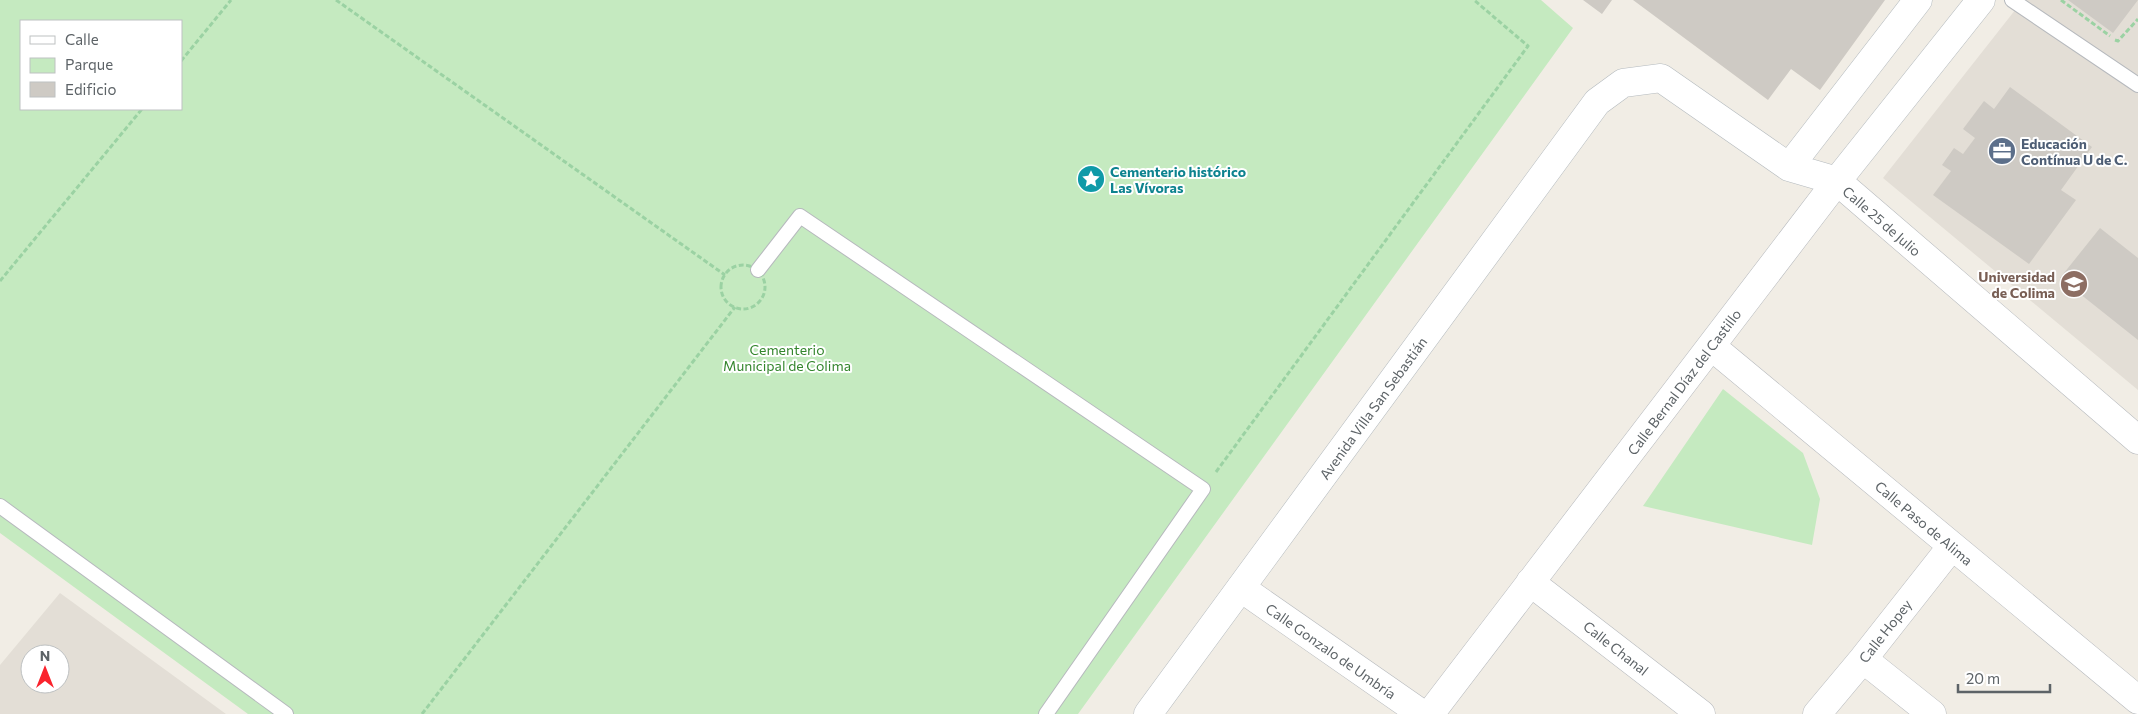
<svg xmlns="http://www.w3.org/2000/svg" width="2138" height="714" font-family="Commissioner,sans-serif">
	<rect width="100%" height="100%" fill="#f1ede5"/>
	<!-- education -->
	<path fill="#e3ded6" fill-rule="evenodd" d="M2023 0H2138V390L1883 178Z
		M60 593 226 714H0V665ZM30 654H60V684H30Z"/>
	<!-- green -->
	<path fill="#c5eac0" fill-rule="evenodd" d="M0 0H1541L1573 28 1078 714H248L0 533ZM21 21H181V109H21Z
		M1723 389 1803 453 1820 499 1812 545 1643 506Z"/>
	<!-- building -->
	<path fill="#cecac4" d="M1583 0H1612L1602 14Z
		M1633 0H1885L1820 90 1791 69 1768 100Z
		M2068 0H2138L2113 33Z
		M2010 87 2092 147 2061 190 2076 200 2029 264 1933 195 1951 171 1942 165 1954 148 1963 154 1975 138 1963 129 1984 101 1994 109Z
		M2100 228 2138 258V340L2060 278Z"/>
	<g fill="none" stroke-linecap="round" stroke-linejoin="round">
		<defs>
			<path id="lane" d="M2012 0 2138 85
				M758 270 800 216 1203 489 1046 714
				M0 506 286 714"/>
			<path id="street" d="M1711 346 2138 700
				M1530 582 1701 714
				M1241 588 1422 714
				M1863 659 1932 714
				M1430 714 1837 181 2138 440
				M1817 714 1863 659 1952 546"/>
			<path id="secondary" d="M1789 167 1918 0
				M1148 714 1597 102 1623 83 1661 78 1789 167 1837 181 1981 0"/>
		</defs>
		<!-- lane casing -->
		<use href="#lane" stroke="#b6b9bd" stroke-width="16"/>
		<!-- street casing -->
		<use href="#street" stroke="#b6b9bd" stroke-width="29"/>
		<!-- secondary casing -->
		<use href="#secondary" stroke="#b4babe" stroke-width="29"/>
		<!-- path -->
		<path stroke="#9bd2a3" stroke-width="3" stroke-dasharray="5 2.5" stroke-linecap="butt" d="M336 0 725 275
			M2061 0 2110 36
			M2115 40 2118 41 2138 19
			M181 61 231 0
			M721 287a22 22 0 1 1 44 0a22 22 0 1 1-44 0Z
			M0 281 142 109
			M1216 472 1528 46 1474 0
			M422 714 735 307"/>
		<!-- lane -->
		<use href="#lane" stroke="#fff" stroke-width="14"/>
		<!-- street -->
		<use href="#street" stroke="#fff" stroke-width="28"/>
		<!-- secondary -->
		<use href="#secondary" stroke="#fff" stroke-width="28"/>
	</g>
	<!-- icons -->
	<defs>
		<symbol id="office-disc" viewBox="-11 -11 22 22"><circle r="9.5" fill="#5c6f8a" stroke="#fff"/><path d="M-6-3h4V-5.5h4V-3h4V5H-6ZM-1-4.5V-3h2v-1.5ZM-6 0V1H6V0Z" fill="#fff"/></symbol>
		<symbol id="sight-disc" viewBox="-11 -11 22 22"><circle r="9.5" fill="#0f9aa8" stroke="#fff"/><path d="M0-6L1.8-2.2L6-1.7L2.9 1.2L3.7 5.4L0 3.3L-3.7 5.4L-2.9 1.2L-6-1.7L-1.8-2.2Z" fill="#fff"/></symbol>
		<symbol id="university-disc" viewBox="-11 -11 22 22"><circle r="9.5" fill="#8d6e63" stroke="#fff"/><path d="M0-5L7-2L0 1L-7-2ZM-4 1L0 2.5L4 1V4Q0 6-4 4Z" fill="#fff"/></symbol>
	</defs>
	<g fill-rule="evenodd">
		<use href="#office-disc" x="1986" y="135" width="32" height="32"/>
		<use href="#sight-disc" x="1075" y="163" width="32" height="32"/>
		<use href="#university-disc" x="2058" y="268" width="32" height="32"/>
	</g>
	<g text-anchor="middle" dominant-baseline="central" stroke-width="4" stroke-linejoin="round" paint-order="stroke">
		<!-- service labels -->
		<g font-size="14" font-weight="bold" fill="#4e5e75" stroke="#fff" text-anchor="start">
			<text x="2021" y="143">Educación<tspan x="2021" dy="16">Contínua U de C.</tspan></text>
		</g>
		<!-- culture labels -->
		<g font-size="14" font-weight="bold" fill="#0d838f" stroke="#fff" text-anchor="start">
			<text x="1110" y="171">Cementerio histórico<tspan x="1110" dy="16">Las Vívoras</tspan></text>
		</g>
		<!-- street labels -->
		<g font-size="14" fill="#5d6367" stroke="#fff">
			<text transform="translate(1882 221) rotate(41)">Calle 25 de Julio</text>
			<text transform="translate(1684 382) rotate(-53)">Calle Bernal Díaz del Castillo</text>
			<text transform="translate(1373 408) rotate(-54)">Avenida Villa San Sebastián</text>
			<text transform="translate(1924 523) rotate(40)">Calle Paso de Alima</text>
			<text transform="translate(1885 631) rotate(-52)">Calle Hopey</text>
			<text transform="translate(1616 648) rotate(38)">Calle Chanal</text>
			<text transform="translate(1331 651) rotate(35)">Calle Gonzalo de Umbría</text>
		</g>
		<!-- education labels -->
		<g font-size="14" font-weight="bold" fill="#785e54" stroke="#fff" text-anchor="end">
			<text x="2055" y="276">Universidad<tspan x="2055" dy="16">de Colima</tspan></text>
		</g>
		<!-- park labels -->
		<g font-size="14" fill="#34862d" stroke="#fff">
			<text x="787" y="349">Cementerio<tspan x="787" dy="16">Municipal de Colima</tspan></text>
		</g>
	</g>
	<!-- legend -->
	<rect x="20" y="20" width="162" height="90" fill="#ffffff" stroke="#bec1c2"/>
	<rect x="30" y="36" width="25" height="8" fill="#ffffff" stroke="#bec1c2"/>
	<text x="65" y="45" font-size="15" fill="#5d6367">Calle</text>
	<rect x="30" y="58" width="25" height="15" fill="#c5eac0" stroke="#bec1c2"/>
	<text x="65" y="70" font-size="15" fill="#5d6367">Parque</text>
	<rect x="30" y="82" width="25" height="15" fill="#cecac4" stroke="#bec1c2"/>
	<text x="65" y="95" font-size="15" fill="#5d6367">Edificio</text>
	<!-- north arrow -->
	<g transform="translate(45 669)"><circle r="24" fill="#ffffff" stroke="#bec1c2"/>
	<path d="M0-4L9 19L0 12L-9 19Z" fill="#fa232d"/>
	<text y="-8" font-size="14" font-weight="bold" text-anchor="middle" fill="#5d6367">N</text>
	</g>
	<!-- scale -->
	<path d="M1958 684v8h92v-8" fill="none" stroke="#5d6367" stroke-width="2.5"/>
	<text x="1966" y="684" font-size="15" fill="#5d6367" stroke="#ffffff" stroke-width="4" paint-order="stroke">20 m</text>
</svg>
